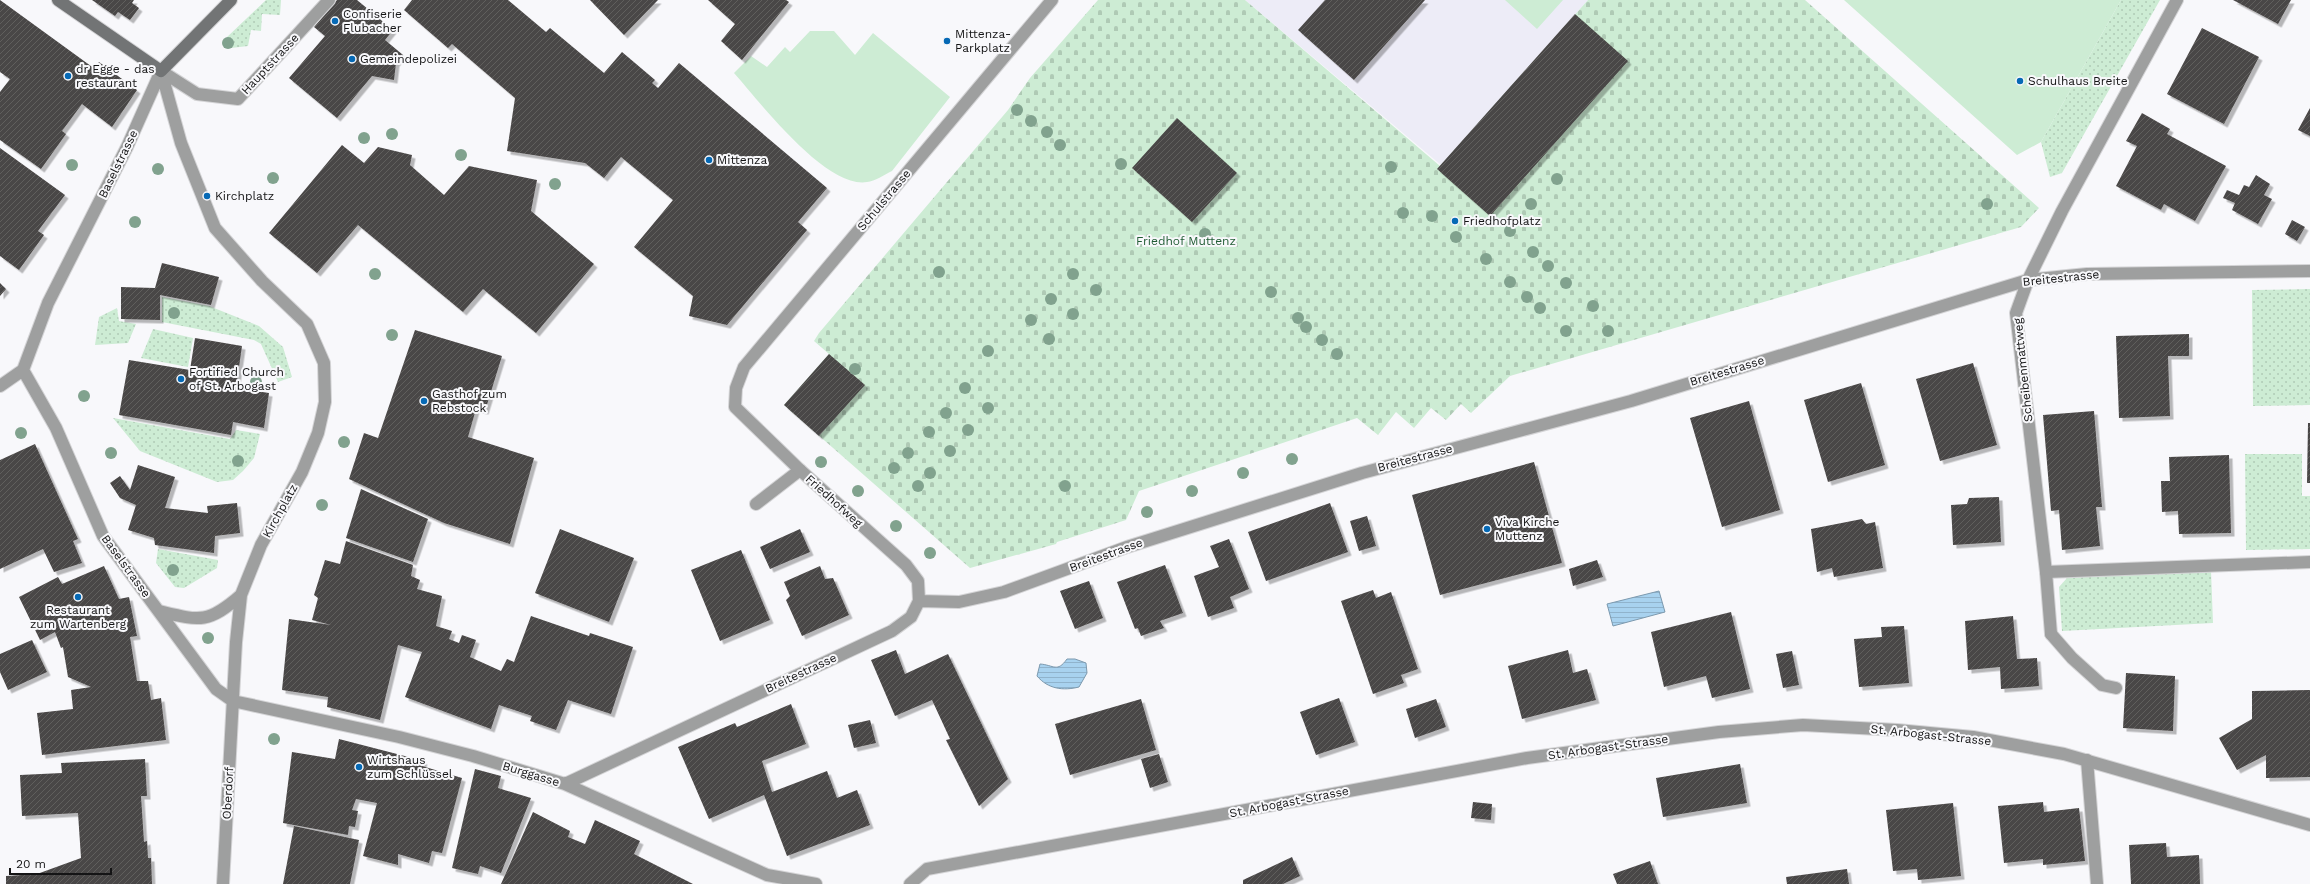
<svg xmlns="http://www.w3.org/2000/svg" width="2310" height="884" font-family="'Work Sans',sans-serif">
	<defs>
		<pattern id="grass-dots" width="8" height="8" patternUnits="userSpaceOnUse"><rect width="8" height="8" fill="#cdecd4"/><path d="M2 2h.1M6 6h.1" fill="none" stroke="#afcab5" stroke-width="1.8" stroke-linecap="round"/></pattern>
		<pattern id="cemetery-stones" width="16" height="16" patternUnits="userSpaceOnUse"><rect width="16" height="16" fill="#cdecd4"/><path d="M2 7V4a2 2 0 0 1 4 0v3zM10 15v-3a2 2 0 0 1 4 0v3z" fill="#afcab5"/></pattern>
		<pattern id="water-rules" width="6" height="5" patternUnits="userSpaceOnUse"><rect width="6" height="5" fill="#a8d2ef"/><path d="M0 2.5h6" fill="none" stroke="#90b3cc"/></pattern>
		<pattern id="building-hatch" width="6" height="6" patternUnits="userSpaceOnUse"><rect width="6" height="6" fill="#4a4746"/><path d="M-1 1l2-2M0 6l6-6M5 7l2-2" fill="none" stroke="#605e5d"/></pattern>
		<filter id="shadow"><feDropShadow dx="3.5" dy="3.5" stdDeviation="0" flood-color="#0004"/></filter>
	</defs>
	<rect width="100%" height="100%" fill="#f8f8fb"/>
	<!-- built -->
	<path fill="#edecf7" d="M1245 0H1588L1441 165Z"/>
	<!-- grass -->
	<path fill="url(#grass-dots)" d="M266 0H281L280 15 262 14 261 31 251 30 248 46 231 48 224 42 226 38Z
		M2121 0H2160L2062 173 2050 177 2041 142Z
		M2310 289V405L2253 406 2252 290Z
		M162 297 209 306 259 326 283 347 292 377 278 382 261 344 254 340 162 322Z
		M117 308 119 321 136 324 128 343 95 345 99 317Z
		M153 329 193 338 188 367 141 358Z
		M113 418 230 439 236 430 260 434 254 458 243 471 233 480 217 482 140 451Z
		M2245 454H2302V496H2310V549L2246 550Z
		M158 549 218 560 217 568 184 588 175 587 156 563Z
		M2211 571 2213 623 2062 631 2059 587 2067 578Z"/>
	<!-- cemetery -->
	<path fill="url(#cemetery-stones)" d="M1098 0H1245L1440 166 1588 0H1805L2039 208 2021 227 1510 376 1471 413 1461 404 1446 420 1431 408 1414 428 1396 412 1378 435 1357 418 1139 491 1126 520 1057 542 1056 544 970 568 784 405 829 354 814 341 819 333 1008 110 1030 78Z"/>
	<!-- green -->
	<path fill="#cdecd4" d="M1505 0H1563L1537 29Z
		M1844 0H2121L2041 142 2017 155Z
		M810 31H834L855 55 873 33 950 97 892 171C884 175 875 181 867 182 826 189 759 101 734 73L751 56 767 67 785 47 790 52Z"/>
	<!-- water -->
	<path fill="url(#water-rules)" stroke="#7c99ae" d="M1659 591 1665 612 1613 626 1607 604Z
		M1067 659H1075L1086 663 1087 673 1079 687C1063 691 1048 689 1037 676L1040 664C1054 665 1057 673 1067 659Z"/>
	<!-- building -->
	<path fill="url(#building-hatch)" filter="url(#shadow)" d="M0 0 95 69 99 62 137 90 112 127 82 104 62 131 66 134 41 169 0 140V92L10 79 0 72Z
		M92 0H134L132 3 139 8 130 20 118 12 115 16Z
		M337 0H357L393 30 385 40 403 55 396 63 394 80 372 76 337 118 289 78 325 36 314 27Z
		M412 0H508L546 32 550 28 604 73 622 52 655 80 652 83 658 88 679 63 827 188 798 222 807 230 727 325 689 316 693 296 634 247 673 200 621 157 604 178 585 163 507 151 515 98 452 44 448 48 404 10Z
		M590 0H658L624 35Z
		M708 0H786L789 2 742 60 721 41 735 24Z
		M1325 0H1425L1354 80 1298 30Z
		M2233 0H2291L2278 24Z
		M1575 14 1628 61 1490 216 1437 169Z
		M2202 28 2259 57 2224 124 2167 94Z
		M2310 108V136L2298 130Z
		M2142 113 2170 129 2167 134 2226 166 2195 221 2164 204 2161 210 2116 186 2137 146 2126 141Z
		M1177 118 1237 173 1192 222 1132 168Z
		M342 145 364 163 378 147 412 155 410 165 444 195 469 166 537 180 531 211 594 264 536 333 483 289 463 312 358 225 317 273 269 233Z
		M0 148 65 195 38 231 44 235 19 270 0 256Z
		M2256 175 2270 184 2264 195 2272 199 2258 224 2232 210 2235 203 2223 198 2227 190 2239 195 2244 185 2249 187Z
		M2292 220 2305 227 2297 241 2285 234Z
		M162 263 219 277 211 305 160 295V320L121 319V287L155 288Z
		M0 283 6 289 0 296Z
		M415 330 502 356 485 411 476 409 468 437 534 458 510 544 444 523 349 479 364 433 378 438Z
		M2189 334V356H2168L2170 416 2119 418 2116 336Z
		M195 338 242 346 236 388 269 393 264 428 233 422 231 435 119 415 129 360 190 370Z
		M829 354 865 385 819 436 784 405Z
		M1973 363 1997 445 1940 461 1916 379Z
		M1861 383 1885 465 1828 482 1804 400Z
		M1749 401 1780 510 1722 527 1690 418Z
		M2094 411 2102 507H2096L2100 546 2062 550 2059 510 2051 511 2043 415Z
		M2308 423H2310V483H2307Z
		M35 444 78 539 73 541 82 563 54 572 43 549 0 569V460Z
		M2229 455 2231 533 2179 534 2178 511 2162 512 2161 481H2170L2169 457Z
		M1534 462 1562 563 1440 595 1412 495Z
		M138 465 175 477 165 508 208 513 207 506 237 503 240 533 215 536 214 553 155 545 154 538 128 530 136 505 120 498 110 483 120 476 130 490Z
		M361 489 428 519 413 562 346 538Z
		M1999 497 2001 542 1953 545 1951 505 1967 504 1969 498Z
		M1330 503 1348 552 1266 581 1248 532Z
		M1367 516 1376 546 1359 551 1350 521Z
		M1862 519 1866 524 1875 522 1883 568 1834 577 1832 568 1817 572 1811 529Z
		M560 529 634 558 609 622 535 593Z
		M800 529 810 552 770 569 760 547Z
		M1229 539 1249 589 1230 597 1234 608 1208 617 1194 576 1219 567 1210 546Z
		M346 541 413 565 411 576 420 580 417 589 442 596 436 626 452 631 449 639 459 643 462 635 476 640 470 657 501 671 507 659 514 662 531 616 589 636 590 633 633 647 611 714 568 700 556 730 530 721 532 716 499 705 491 729 405 697 422 652 398 645 380 720 327 707 328 697 282 690 289 619 331 625 312 620 318 598 314 595 325 560 340 564Z
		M741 550 770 620 720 641 691 570Z
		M1597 560 1603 577 1573 586 1569 569Z
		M1165 565 1183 613 1160 621 1164 628 1141 636 1138 628 1135 629 1117 582Z
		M104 566 119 599 129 597 137 636 130 637 137 681H148L151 700 161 698 166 740 42 755 37 713 73 709 71 690 91 687 68 677 63 647 61 648 55 632 40 640 19 597 58 577 62 584Z
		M820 566 825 579 833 578 849 615 802 636 786 600 790 596 784 582Z
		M1089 581 1103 618 1075 629 1060 591Z
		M1373 590 1376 598 1391 592 1418 669 1401 675 1404 683 1373 694 1341 601Z
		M1731 612 1750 689 1712 698 1706 676 1664 687 1651 632Z
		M2013 616 2017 659 2037 658 2039 686 2001 689 2000 667 1968 670 1965 621Z
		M1904 626 1909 683 1859 687 1854 639 1882 637 1881 627Z
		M32 640 47 672 8 690 0 672V654Z
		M896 650 905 674 948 654 1008 779 979 806 946 740 950 739 932 700 895 716 871 660Z
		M1568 650 1573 673 1587 669 1596 700 1522 719 1508 666Z
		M1792 651 1799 685 1783 688 1776 654Z
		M2126 673 2175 676 2173 731 2123 728Z
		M2310 690V777L2266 778V755L2237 770 2219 738 2252 719V691Z
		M1339 698 1355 742 1316 755 1300 712Z
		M1141 699 1156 750 1070 775 1055 724Z
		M1436 699 1446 727 1415 738 1406 709Z
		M791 704 806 744 762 761 772 792 827 771 837 798 857 790 870 825 787 856 764 795 709 819 678 747 735 723 737 727Z
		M870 720 876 743 854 748 848 725Z
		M339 739 424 761 422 766 462 778 442 853 432 851 429 863 398 854V865L363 856 377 803 356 799 352 810 358 811 355 827 349 826 348 835 283 823 292 752 335 759Z
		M1159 754 1168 782 1150 788 1141 759Z
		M145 759 147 796H141L144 842 147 841 148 858H151L152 884H6V876L37 874 81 858 78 813 22 816 20 775 62 773 61 763Z
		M1740 764 1747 803 1663 817 1656 778Z
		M475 769 501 776 498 788 531 798 501 873 480 866 478 874 452 868Z
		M1473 802 1492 804 1491 820 1471 818Z
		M2043 802 2044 812 2079 808 2085 861 2043 865V859L2004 863 1998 806Z
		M1953 803 1961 876 1918 880 1917 869 1893 871 1886 810Z
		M533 812 570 831 568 837 585 844 595 820 640 841 634 854 693 884H501Z
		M294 826 359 840 350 884H283Z
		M2166 843 2167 857 2199 855 2200 884H2131L2129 845Z
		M1292 857 1300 876 1283 884H1243V880Z
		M1650 861 1658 884H1617L1613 874Z
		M1847 869 1849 884H1787L1786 877Z"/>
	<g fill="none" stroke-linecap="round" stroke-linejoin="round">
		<defs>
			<path id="lane" d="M756 504 800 470
				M2046 572 2310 562
				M2051 634 2072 658 2102 685 2116 688
				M2087 760 2097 884"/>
			<path id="street" d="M161 71 181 143 215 228 262 281 307 324 324 363 325 402 318 433 302 472 261 545 241 595 236 642 223 884
				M161 71 197 94 238 99 329 0
				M23 370 56 428 103 536 216 689 233 701 399 737 473 756 565 784 767 875 816 884
				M0 386 23 370 48 303 127 147 161 71
				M919 601 918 581 906 565 800 470 735 407 736 388 744 367 1052 0
				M159 611C200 621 208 624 241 595
				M2051 634 2046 572 2016 313 2028 280 2062 211 2177 0
				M565 784 892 631 911 617 919 601 959 602 1004 592 1127 547 1362 473 1631 401 2028 280 2087 274 2310 271
				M910 884 927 869 1527 758 1719 732 1803 725 1897 730 1973 737 2064 754 2310 825"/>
			<path id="secondary" d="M58 0 161 71 231 0"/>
		</defs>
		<!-- lane casing -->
		<use href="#lane" stroke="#d4d4d6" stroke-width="14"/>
		<!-- street casing -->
		<use href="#street" stroke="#d4d4d6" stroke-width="14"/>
		<!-- secondary casing -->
		<use href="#secondary" stroke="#d4d4d6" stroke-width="14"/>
		<!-- lane -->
		<use href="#lane" stroke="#9e9f9f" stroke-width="12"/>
		<!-- street -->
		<use href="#street" stroke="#9e9f9f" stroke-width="12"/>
		<!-- secondary -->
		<use href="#secondary" stroke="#727475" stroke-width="12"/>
	</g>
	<!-- trees -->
	<g fill="#81a28e">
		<circle cx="228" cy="43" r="6"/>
		<circle cx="1017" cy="110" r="6"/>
		<circle cx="1031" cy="121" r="6"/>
		<circle cx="1047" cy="132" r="6"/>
		<circle cx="392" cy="134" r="6"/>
		<circle cx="364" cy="138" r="6"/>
		<circle cx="1060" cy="145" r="6"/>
		<circle cx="461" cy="155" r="6"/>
		<circle cx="1121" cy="164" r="6"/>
		<circle cx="72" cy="165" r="6"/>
		<circle cx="1391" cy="167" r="6"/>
		<circle cx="158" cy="169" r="6"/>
		<circle cx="273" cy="178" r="6"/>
		<circle cx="1557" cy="179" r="6"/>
		<circle cx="555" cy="184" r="6"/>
		<circle cx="1531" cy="204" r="6"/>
		<circle cx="1987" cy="204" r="6"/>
		<circle cx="1403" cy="213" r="6"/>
		<circle cx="1432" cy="216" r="6"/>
		<circle cx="135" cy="222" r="6"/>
		<circle cx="1510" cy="231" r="6"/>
		<circle cx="1205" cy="234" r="6"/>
		<circle cx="1456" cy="237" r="6"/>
		<circle cx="1533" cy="252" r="6"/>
		<circle cx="1486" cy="259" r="6"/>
		<circle cx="1548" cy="266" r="6"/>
		<circle cx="939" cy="272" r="6"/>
		<circle cx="375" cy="274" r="6"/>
		<circle cx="1073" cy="274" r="6"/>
		<circle cx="1510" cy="282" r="6"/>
		<circle cx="1566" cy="283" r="6"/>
		<circle cx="1096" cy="290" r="6"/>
		<circle cx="1271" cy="292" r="6"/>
		<circle cx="1527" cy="297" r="6"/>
		<circle cx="1051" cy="299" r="6"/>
		<circle cx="1593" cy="306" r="6"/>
		<circle cx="1540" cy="308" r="6"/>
		<circle cx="174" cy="313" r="6"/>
		<circle cx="1073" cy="314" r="6"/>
		<circle cx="1298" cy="318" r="6"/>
		<circle cx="1031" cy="320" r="6"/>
		<circle cx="1306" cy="327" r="6"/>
		<circle cx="1566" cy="331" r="6"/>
		<circle cx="1608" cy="331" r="6"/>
		<circle cx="392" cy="335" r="6"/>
		<circle cx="1049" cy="339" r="6"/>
		<circle cx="1322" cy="340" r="6"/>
		<circle cx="988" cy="351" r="6"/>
		<circle cx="1337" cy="354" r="6"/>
		<circle cx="855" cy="369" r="6"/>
		<circle cx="256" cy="382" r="6"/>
		<circle cx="965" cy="388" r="6"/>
		<circle cx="84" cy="396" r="6"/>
		<circle cx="988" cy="408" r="6"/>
		<circle cx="946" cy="413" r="6"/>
		<circle cx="968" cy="430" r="6"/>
		<circle cx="929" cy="432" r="6"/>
		<circle cx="21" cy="433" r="6"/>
		<circle cx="344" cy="442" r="6"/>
		<circle cx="950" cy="451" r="6"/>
		<circle cx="111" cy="453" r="6"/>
		<circle cx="908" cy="453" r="6"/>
		<circle cx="1292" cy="459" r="6"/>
		<circle cx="238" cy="461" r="6"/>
		<circle cx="821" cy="462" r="6"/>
		<circle cx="894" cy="468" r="6"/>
		<circle cx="930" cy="473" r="6"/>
		<circle cx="1243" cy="473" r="6"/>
		<circle cx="918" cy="486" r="6"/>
		<circle cx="1065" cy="486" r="6"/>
		<circle cx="858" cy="491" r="6"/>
		<circle cx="1192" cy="491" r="6"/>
		<circle cx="322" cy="505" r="6"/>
		<circle cx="1147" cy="512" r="6"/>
		<circle cx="896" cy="526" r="6"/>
		<circle cx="930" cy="553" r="6"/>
		<circle cx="173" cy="570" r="6"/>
		<circle cx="208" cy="638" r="6"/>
		<circle cx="274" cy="739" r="6"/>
	</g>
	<!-- markers -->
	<g fill="#0669b5" stroke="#f8f8fb" stroke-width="1.5">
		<circle cx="335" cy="21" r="4"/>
		<circle cx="947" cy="41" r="4"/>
		<circle cx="352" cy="59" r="4"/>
		<circle cx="68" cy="76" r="4"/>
		<circle cx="2020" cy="81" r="4"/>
		<circle cx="709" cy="160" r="4"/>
		<circle cx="207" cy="196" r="4"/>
		<circle cx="1455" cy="221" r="4"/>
		<circle cx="181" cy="379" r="4"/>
		<circle cx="424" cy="401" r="4"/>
		<circle cx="1487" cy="529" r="4"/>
		<circle cx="78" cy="597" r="4"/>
		<circle cx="359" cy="767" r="4"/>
	</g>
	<g text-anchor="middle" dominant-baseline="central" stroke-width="4" stroke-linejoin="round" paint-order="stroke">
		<!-- poi labels -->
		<g font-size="12" fill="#141415" stroke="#f8f8fb" text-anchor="start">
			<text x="343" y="14">Confiserie<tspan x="343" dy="14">Flubacher</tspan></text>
			<text x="955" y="34">Mittenza-<tspan x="955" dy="14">Parkplatz</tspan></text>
			<text x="360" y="59">Gemeindepolizei</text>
			<text x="76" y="69">dr Egge - das<tspan x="76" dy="14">restaurant</tspan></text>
			<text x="2028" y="81">Schulhaus Breite</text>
			<text x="717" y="160">Mittenza</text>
			<text x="215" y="196">Kirchplatz</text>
			<text x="1463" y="221">Friedhofplatz</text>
			<text x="189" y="372">Fortified Church<tspan x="189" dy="14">of St. Arbogast</tspan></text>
			<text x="432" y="394">Gasthof zum<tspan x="432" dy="14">Rebstock</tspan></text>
			<text x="1495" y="522">Viva Kirche<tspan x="1495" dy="14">Muttenz</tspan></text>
			<text x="78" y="610" text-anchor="middle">Restaurant<tspan x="78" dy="14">zum Wartenberg</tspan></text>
			<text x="367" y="760">Wirtshaus<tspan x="367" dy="14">zum Schlüssel</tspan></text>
		</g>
		<!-- street labels -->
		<g font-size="12" fill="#141415" stroke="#f8f8fb">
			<text transform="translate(270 64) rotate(-47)">Hauptstrasse</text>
			<text transform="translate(118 164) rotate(-64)">Baselstrasse</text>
			<text transform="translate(884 200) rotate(-50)">Schulstrasse</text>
			<text transform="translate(2061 278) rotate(-6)">Breitestrasse</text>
			<text transform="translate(2023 370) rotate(-96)">Scheibenmattweg</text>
			<text transform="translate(1727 371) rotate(-17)">Breitestrasse</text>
			<text transform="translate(1415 458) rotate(-15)">Breitestrasse</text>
			<text transform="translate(834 501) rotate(42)">Friedhofweg</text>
			<text transform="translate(280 511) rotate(-61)">Kirchplatz</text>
			<text transform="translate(1106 555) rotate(-20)">Breitestrasse</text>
			<text transform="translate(126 566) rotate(54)">Baselstrasse</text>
			<text transform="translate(801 673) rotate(-25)">Breitestrasse</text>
			<text transform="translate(1931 735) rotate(6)">St. Arbogast-Strasse</text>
			<text transform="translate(1608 747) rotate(-8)">St. Arbogast-Strasse</text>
			<text transform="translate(531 774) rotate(17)">Burggasse</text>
			<text transform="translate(228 793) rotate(-87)">Oberdorf</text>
			<text transform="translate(1289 802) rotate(-11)">St. Arbogast-Strasse</text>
		</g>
		<!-- park labels -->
		<g font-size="12" fill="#205c34" stroke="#f8f8fb">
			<text x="1186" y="241">Friedhof Muttenz</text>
		</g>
	</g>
	<!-- scale -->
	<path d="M10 868v6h101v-6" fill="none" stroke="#141415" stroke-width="2"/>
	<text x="16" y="868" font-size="12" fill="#141415" stroke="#f8f8fb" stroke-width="3" paint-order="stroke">20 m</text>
</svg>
